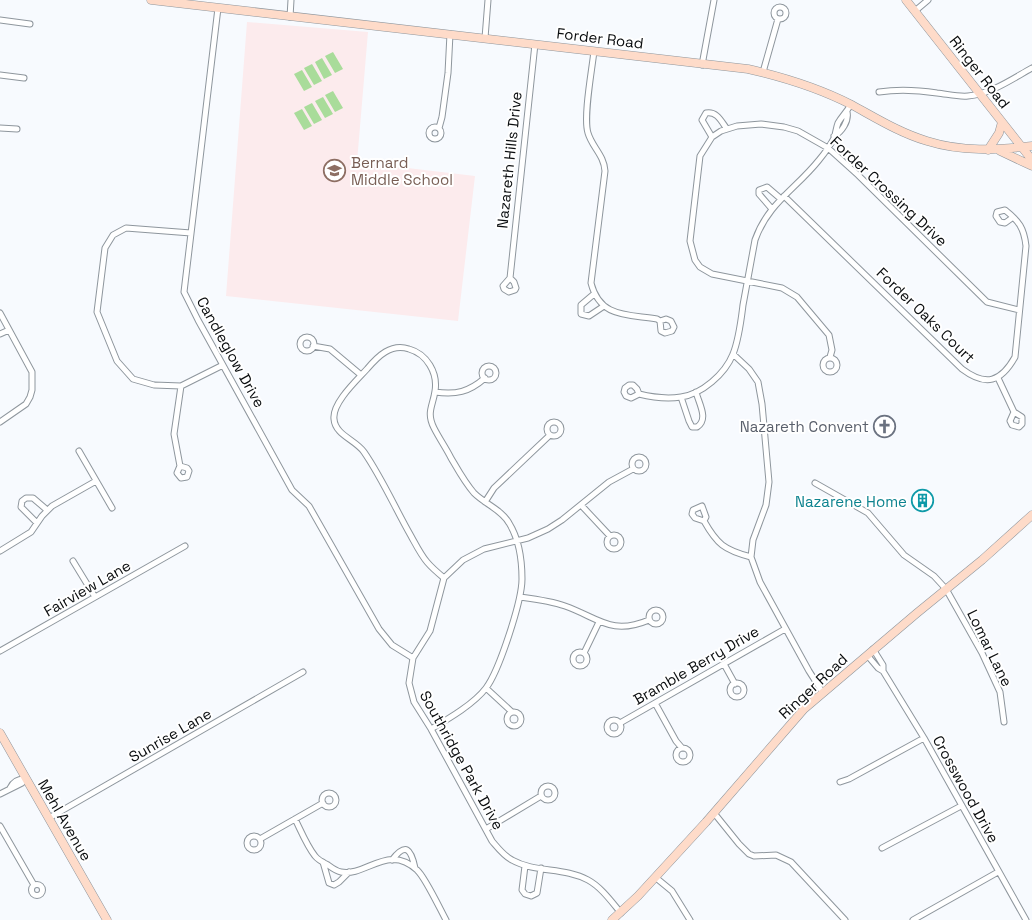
<svg xmlns="http://www.w3.org/2000/svg" width="1032" height="920" font-family="'Space Grotesk',sans-serif">
	<rect width="100%" height="100%" fill="#f7fafe"/>
	<!-- education -->
	<path fill="#fcebed" d="M247 22 368 32 357 162 475 176 458 321 226 296Z"/>
	<!-- green -->
	<path fill="#a9dc9a" d="M333 52 343 69 335 73 325 56Z
		M322 58 332 75 324 79 315 62Z
		M312 64 322 81 314 85 304 68Z
		M302 70 312 87 304 91 294 74Z
		M333 91 343 108 335 112 325 95Z
		M323 97 333 114 325 118 315 101Z
		M312 103 322 120 314 124 304 107Z
		M302 109 312 126 304 130 294 113Z"/>
	<g fill="none" stroke-linecap="round" stroke-linejoin="round">
		<defs>
			<path id="street" d="M774 13a6 6 0 1 1 12 0a6 6 0 1 1-12 0Z
				M218 8 184 292 198 320 292 490 309 506 379 629 392 645 413 658
				M915 11 928 0
				M290 17 291 0
				M0 20 30 24
				M485 38 488 0
				M594 51C592 70 583 117 588 133 592 147 604 155 605 171L591 283C600 318 627 314 657 319L660 321 661 331 665 333 672 331 674 327 671 321 666 319 660 321
				M702 65 714 0
				M763 72 778 19
				M0 75 24 78
				M879 92C899 89 917 90 937 93 947 94 958 97 968 96 991 94 1012 79 1032 68
				M429 133a6 6 0 1 1 12 0a6 6 0 1 1-12 0Z
				M0 128 17 129
				M439 128 442 117 448 73 450 34
				M834 136C842 132 849 121 847 112
				M712 137 702 120 706 113C717 111 721 121 727 129
				M784 196 962 369C986 387 1001 382 1015 357L1026 246C1024 228 1019 221 1005 210L997 212 996 216 1000 222 1005 223 1012 218
				M772 209 759 194V190L767 187 781 199
				M191 233 126 228 113 235 105 248 97 312 117 361 133 379 154 385 181 386 223 365
				M510 278 514 282 516 288 515 290 509 292 504 289 503 286 510 278 535 44
				M594 294 581 305V314L589 316 604 306
				M0 313 32 372V390L30 397 26 404 0 422
				M0 334 9 330
				M300 344a7 7 0 1 1 14 0a7 7 0 1 1-14 0Z
				M313 346 330 349 361 375
				M733 354 749 369 758 382 762 404 769 482 766 505 753 540 751 557 760 582 809 671 823 693
				M830 357 832 350 829 335 797 297 782 288 712 274 700 267 695 260 690 241 700 156 712 137 721 131 737 126 761 124 784 127 798 131 828 148 858 175 987 302 1019 310
				M823 365a7 7 0 1 1 14 0a7 7 0 1 1-14 0Z
				M482 373a7 7 0 1 1 14 0a7 7 0 1 1-14 0Z
				M998 378 1014 412 1010 421 1012 425 1019 427 1022 424V417L1014 412
				M435 392C456 395 469 392 485 378
				M639 394 631 398 626 396 624 392 625 388 629 385H633L637 389 639 394C651 397 668 399 681 397 702 394 725 374 733 354 739 339 741 321 743 305 747 284 751 262 755 240 768 203 796 189 819 160 824 154 830 146 834 138 836 133 836 128 838 123 842 116 847 112 851 104
				M681 397 689 421 692 427H697C709 419 699 404 696 392
				M547 429a7 7 0 1 1 14 0a7 7 0 1 1-14 0Z
				M79 451 112 508
				M632 464a7 7 0 1 1 14 0a7 7 0 1 1-14 0Z
				M180 466 187 468 189 471 187 477 181 478 177 473 180 466 174 434 181 386
				M815 483 868 513 904 555 934 576 946 589 982 653 1000 692 1004 722
				M485 502 494 488 550 435
				M581 505 610 536
				M704 521 695 518 692 514 693 510 702 506 706 517 704 521C717 544 724 550 751 557
				M37 523 21 507 22 501 26 498H33L47 510
				M607 542a7 7 0 1 1 14 0a7 7 0 1 1-14 0Z
				M0 551 31 532 42 516 52 506 96 481
				M73 561 95 597
				M520 597C535 599 551 601 565 606 599 618 611 636 649 620
				M649 617a7 7 0 1 1 14 0a7 7 0 1 1-14 0Z
				M873 649 883 665V671L924 738 1026 920
				M0 651 185 546
				M573 659a7 7 0 1 1 14 0a7 7 0 1 1-14 0Z
				M584 653 599 622
				M867 655 878 668 883 671
				M724 664 735 684
				M730 690a7 7 0 1 1 14 0a7 7 0 1 1-14 0Z
				M486 688 512 712
				M655 703 676 741 682 748
				M507 719a7 7 0 1 1 14 0a7 7 0 1 1-14 0Z
				M607 727a7 7 0 1 1 14 0a7 7 0 1 1-14 0Z
				M620 723 785 629
				M431 729C448 719 474 704 486 688 499 671 522 601 522 579 522 561 519 539 509 523 502 510 485 504 474 493 465 483 458 470 451 458 446 448 439 438 434 428 426 412 433 406 435 391 438 373 427 354 409 349 391 343 378 356 367 369 357 380 332 403 334 419 335 435 356 440 364 452 382 478 395 508 411 536 416 545 421 555 427 562 432 568 438 573 444 578
				M676 755a7 7 0 1 1 14 0a7 7 0 1 1-14 0Z
				M840 782 849 779 924 738
				M541 793a7 7 0 1 1 14 0a7 7 0 1 1-14 0Z
				M10 788C13 782 17 779 24 779
				M322 800a7 7 0 1 1 14 0a7 7 0 1 1-14 0Z
				M0 794 22 783 26 778
				M714 813 739 844 749 854 754 856 776 855 791 862 845 920
				M49 818 303 672
				M295 819C301 831 307 846 315 856 318 860 324 863 328 865 332 868 336 871 341 872 366 877 388 843 417 870 425 877 440 909 446 920
				M0 826 34 885
				M486 829 541 796
				M247 843a7 7 0 1 1 14 0a7 7 0 1 1-14 0Z
				M260 839 323 803
				M882 848 961 806
				M392 860C406 842 411 849 415 868
				M323 862 329 883 334 885 339 882 349 872
				M525 866 522 890 525 894 531 896 537 893 541 868
				M655 877 672 891 690 920
				M31.5 890a5.5 5.5 0 1 1 11 0a5.5 5.5 0 1 1-11 0Z
				M621 913C611 901 601 887 588 880 564 867 535 873 512 860 504 856 498 848 492 841L431 729 414 702 409 683 413 658 430 631 444 578 463 560 484 549 528 538 548 529 562 520 609 482 633 469
				M913 920 998 872"/>
			<path id="secondary" d="M151 0 748 69C783 77 819 88 852 105 876 118 900 133 927 141 962 152 996 150 1032 146
				M906 0 1032 160
				M988 150 999 133 1002 122
				M1000 151 1032 166
				M0 733 107 920
				M612 920 638 896 706 822 804 709 917 613 982 560 1032 515"/>
		</defs>
		<!-- street casing -->
		<use href="#street" stroke="#8e969d" stroke-width="7"/>
		<!-- secondary casing -->
		<use href="#secondary" stroke="#8e969d" stroke-width="9"/>
		<!-- street -->
		<use href="#street" stroke="#fff" stroke-width="5"/>
		<!-- secondary -->
		<use href="#secondary" stroke="#fedbc9" stroke-width="8"/>
	</g>
	<!-- icons -->
	<defs>
		<symbol id="school-ring" viewBox="-11 -11 22 22"><circle r="9.5" fill="#fff" stroke="#8d6e63" stroke-width="1.5"/><path d="M0-5L7-2L0 1L-7-2ZM-4 1L0 2.5L4 1V4Q0 6-4 4Z" fill="#8d6e63"/></symbol>
		<symbol id="church-ring" viewBox="-11 -11 22 22"><circle r="9.5" fill="#fff" stroke="#6b7280" stroke-width="1.5"/><path d="M-1.2-6h2.4v3.5h3.3v2.4h-3.3V6h-2.4V-.1h-3.3v-2.4h3.3Z" fill="#6b7280"/></symbol>
		<symbol id="building-ring" viewBox="-11 -11 22 22"><circle r="9.5" fill="#fff" stroke="#0f9aa8" stroke-width="1.5"/><path d="M-4-6H4V6H1V3H-1V6H-4ZM-2.5-4.3h1.7v1.8h-1.7ZM.8-4.3h1.7v1.8H.8ZM-2.5-1h1.7V.8h-1.7ZM.8-1h1.7V.8H.8Z" fill="#0f9aa8"/></symbol>
	</defs>
	<g fill-rule="evenodd">
		<use href="#school-ring" x="322" y="158" width="25" height="25"/>
		<use href="#church-ring" x="872" y="414" width="25" height="25"/>
		<use href="#building-ring" x="910" y="488" width="25" height="25"/>
	</g>
	<g text-anchor="middle" dominant-baseline="central" stroke-width="4" stroke-linejoin="round" paint-order="stroke">
		<!-- street labels -->
		<g font-size="15" fill="#090c0e" stroke="#fff">
			<text transform="translate(600 38) rotate(7)">Forder Road</text>
			<text transform="translate(980 72) rotate(52)">Ringer Road</text>
			<text transform="translate(509 160) rotate(-84)">Nazareth Hills Drive</text>
			<text transform="translate(889 191) rotate(43)">Forder Crossing Drive</text>
			<text transform="translate(926 315) rotate(44)">Forder Oaks Court</text>
			<text transform="translate(231 352) rotate(61)">Candleglow Drive</text>
			<text transform="translate(87 588) rotate(-30)">Fairview Lane</text>
			<text transform="translate(990 648) rotate(64)">Lomar Lane</text>
			<text transform="translate(696 665) rotate(-30)">Bramble Berry Drive</text>
			<text transform="translate(813 686) rotate(-43)">Ringer Road</text>
			<text transform="translate(170 735) rotate(-30)">Sunrise Lane</text>
			<text transform="translate(462 760) rotate(61)">Southridge Park Drive</text>
			<text transform="translate(966 789) rotate(61)">Crosswood Drive</text>
			<text transform="translate(65 820) rotate(60)">Mehl Avenue</text>
		</g>
		<!-- education labels -->
		<g font-size="15" fill="#785e54" stroke="#fff" text-anchor="start">
			<text x="351" y="162">Bernard<tspan x="351" dy="17">Middle School</tspan></text>
		</g>
		<!-- worship labels -->
		<g font-size="15" fill="#5b616d" stroke="#fff" text-anchor="end">
			<text x="869" y="426">Nazareth Convent</text>
		</g>
		<!-- culture labels -->
		<g font-size="15" fill="#0d838f" stroke="#fff" text-anchor="end">
			<text x="907" y="501">Nazarene Home</text>
		</g>
	</g>
</svg>
